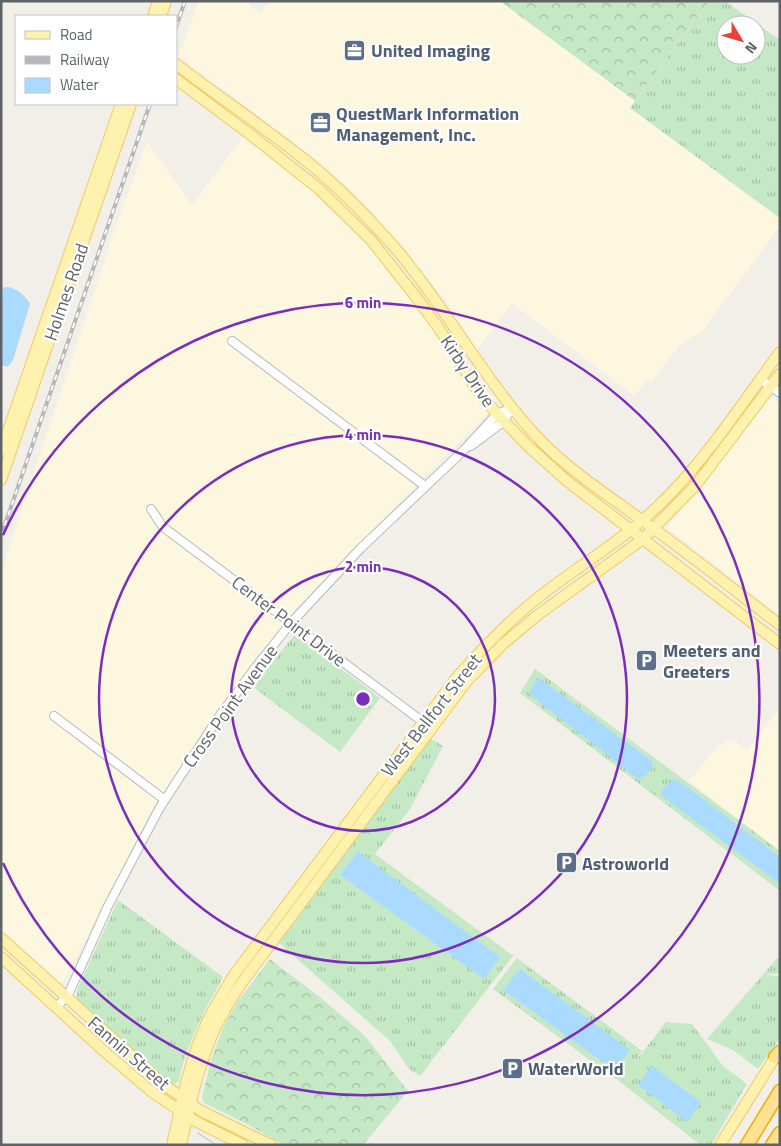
<svg xmlns="http://www.w3.org/2000/svg" width="781" height="1146" font-family="'Titillium Web',sans-serif">
	<defs>
		<pattern id="grass-tufts" width="24" height="20" patternUnits="userSpaceOnUse" patternTransform="scale(1.25)"><rect width="24" height="20" fill="#c5e8c5"/><path d="M3 7l-1-3M5 7V3M7 7l1-3M15 17l-1-3M17 17v-4M19 17l1-3" fill="none" stroke="#a3c0a4"/></pattern>
		<pattern id="forest-crowns" width="20" height="18" patternUnits="userSpaceOnUse" patternTransform="scale(1.25)"><rect width="20" height="18" fill="#c5e8c5"/><path d="M2 6a3 3 0 1 1 6 0M12 15a3 3 0 1 1 6 0" fill="none" stroke="#a3c0a4"/></pattern>
	</defs>
	<rect width="100%" height="100%" fill="#f1efe8"/>
	<!-- commercial -->
	<path fill="#fef7e0" d="M199 1H244L260 13 270 1H500L635 101 630 108 780 219V226L703 330 679 346 652 381 648 379 635 396 512 303 477 350 445 299 420 270 404 248 388 233 372 212 345 185 312 156 178 56Z
		M244 136 295 174 330 205 373 248 431 321 489 412 361 541 292 613 250 666 215 714 154 806 63 982H56L1 932V572L115 229 147 142 192 205Z
		M771 397 780 403V615L667 528Z
		M780 708V851L689 781 716 748 732 739 747 750Z"/>
	<!-- grass -->
	<path fill="url(#grass-tufts)" fill-rule="evenodd" d="M709 1H725L780 40V218L630 108ZM726 25H756V55H726Z
		M295 634 380 698 340 752 253 687Z
		M535 669 780 851V891L520 693Z
		M430 738 443 746 410 809 375 854 513 956 420 1076 409 1069 390 1041 278 942Z
		M118 900 223 977C205 1009 186 1045 179 1081L175 1084 169 1082 79 1004 76 999 78 988Z
		M780 955V973L766 975 780 976V1038L758 1069 733 1050 707 1039Z
		M517 958 642 1051 632 1066 666 1022 692 1024 723 1066 747 1084 711 1145H698V1143L620 1082 493 989Z"/>
	<!-- forest -->
	<path fill="url(#forest-crowns)" d="M500 1H709L635 101Z
		M270 959 321 998 365 1036 408 1091 363 1145H283L251 1126 204 1103 202 1097 212 1057 225 1024 238 1001Z"/>
	<!-- water -->
	<path fill="#aadaff" d="M5 287C16 287 25 295 30 304L13 360 8 367 1 365V291Z
		M537 677 652 761 653 765C649 771 646 778 638 779L529 694Z
		M673 779 679 781 780 857V884L663 797 661 793 665 786Z
		M358 852 500 957 484 979 340 875Z
		M520 969 630 1050 615 1071 503 990Z
		M652 1066 701 1102 687 1122 638 1085Z"/>
	<g fill="none" stroke-linecap="round" stroke-linejoin="round">
		<defs>
			<path id="minor" d="M232 341 425 486
				M760 379 780 393
				M471 446 504 421 512 408
				M151 509 163 527 431 728
				M54 716 165 800
				M57 1007 69 993 108 906 159 809 218 718 255 668 291 623 360 549 464 450 497 414 512 408"/>
			<path id="major" d="M153 16 158 1
				M161 16 166 1
				M176 64C217 96 260 124 300 156 335 183 367 216 396 249 448 310 486 384 542 442 572 473 618 502 654 529 697 560 738 593 780 625
				M176 79 251 135 319 189 371 240 416 297 440 330 475 387 497 414 527 445 567 481 780 644
				M1 451 121 104
				M1 480 131 104
				M1 938 163 1084 201 1111 271 1145
				M1 957 105 1052 152 1092 195 1121 243 1145
				M172 1145C181 1106 188 1065 204 1029 212 1010 223 993 234 975L457 677C480 651 503 627 529 605 571 570 619 544 658 506 703 464 743 402 780 352
				M181 1145C189 1109 197 1072 211 1038 219 1018 231 999 243 981L467 681 503 644 539 614 643 539 696 485 780 374
				M720 1145 779 1051"/>
			<path id="highway" d="M775 1057 780 1052
				M747 1145 780 1091
				M772 1145 780 1133"/>
		</defs>
		<!-- minor casing -->
		<use href="#minor" stroke="#b5b8bc" stroke-width="10"/>
		<!-- major casing -->
		<use href="#major" stroke="#f2c960" stroke-width="12"/>
		<!-- highway casing -->
		<use href="#highway" stroke="#f9ab00" stroke-width="15"/>
		<!-- minor -->
		<use href="#minor" stroke="#fff" stroke-width="8"/>
		<!-- major -->
		<use href="#major" stroke="#fff2af" stroke-width="10"/>
		<!-- highway -->
		<use href="#highway" stroke="#fde293" stroke-width="12"/>
		<!-- tram -->
		<path stroke="#b6b7b8" stroke-width="1" d="M198 1133 216 1145"/>
		<defs>
			<path id="rail" d="M176 27 185 1
				M1 536 150 104"/>
		</defs>
		<!-- rail casing -->
		<use href="#rail" stroke="#b6b7b8" stroke-width="4"/>
		<!-- rail -->
		<use href="#rail" stroke="#fff" stroke-width="2" stroke-dasharray="5.5" stroke-linecap="butt"/>
	</g>
	<!-- distance rings -->
	<g fill="none" stroke="#7b2cbf" stroke-width="2.5">
		<circle cx="363" cy="699" r="132"/>
		<circle cx="363" cy="699" r="264"/>
		<path d="M3 535A396 396 0 1 1 3 863"/>
	</g>
	<!-- icons -->
	<defs>
		<symbol id="office-square" viewBox="-11 -11 22 22"><rect x="-9" y="-9" width="18" height="18" rx="4" fill="#5c6f8a" stroke="#fff"/><path d="M-6-3h4V-5.5h4V-3h4V5H-6ZM-1-4.5V-3h2v-1.5ZM-6 0V1H6V0Z" fill="#fff"/></symbol>
		<symbol id="parking-square" viewBox="-11 -11 22 22"><rect x="-9" y="-9" width="18" height="18" rx="4" fill="#5c6f8a" stroke="#fff"/><path d="M-3.5-5.5H1a3.5 3.5 0 0 1 0 7H-1V5.5H-3.5ZM-1-3.4V-.6H.8a1.4 1.4 0 0 0 0-2.8Z" fill="#fff"/></symbol>
	</defs>
	<g fill-rule="evenodd">
		<use href="#office-square" x="342" y="38" width="25" height="25"/>
		<use href="#office-square" x="308" y="110" width="25" height="25"/>
		<use href="#parking-square" x="634" y="648" width="25" height="25"/>
		<use href="#parking-square" x="554" y="850" width="25" height="25"/>
		<use href="#parking-square" x="500" y="1056" width="25" height="25"/>
	</g>
	<g text-anchor="middle" dominant-baseline="central" stroke-width="4.5" stroke-linejoin="round" paint-order="stroke">
		<!-- service labels -->
		<g font-size="18" font-weight="bold" fill="#4e5e75" stroke="#fff" text-anchor="start">
			<text x="371" y="50">United Imaging</text>
			<text x="336" y="113">QuestMark Information<tspan x="336" dy="21">Management, Inc.</tspan></text>
			<text x="663" y="650">Meeters and<tspan x="663" dy="21">Greeters</tspan></text>
			<text x="582" y="863">Astroworld</text>
			<text x="528" y="1068">WaterWorld</text>
		</g>
		<!-- street labels -->
		<g font-size="18" fill="#5f6368" stroke="#fff">
			<text transform="translate(66 292) rotate(-71)">Holmes Road</text>
			<text transform="translate(468 371) rotate(56)">Kirby Drive</text>
			<text transform="translate(289 621) rotate(37)">Center Point Drive</text>
			<text transform="translate(230 706) rotate(-54)">Cross Point Avenue</text>
			<text transform="translate(431 715) rotate(-52)">West Bellfort Street</text>
			<text transform="translate(129 1053) rotate(41)">Fannin Street</text>
		</g>
	</g>
	<circle cx="363" cy="699" r="8" fill="#7b2cbf" stroke="#fff" stroke-width="2.5"/>
	<g font-size="15" text-anchor="middle" font-weight="bold" fill="#7b2cbf" stroke="#fff" stroke-width="4.5" stroke-linejoin="round" paint-order="stroke">
		<text x="363" y="308">6 min</text>
		<text x="363" y="440">4 min</text>
		<text x="363" y="572">2 min</text>
	</g>
	<!-- border -->
	<rect width="781" height="1146" fill="none" stroke="#5f6368" stroke-width="5"/>
	<!-- legend -->
	<rect x="15" y="15" width="162" height="90" fill="#ffffff" stroke="#bfc1c3"/>
	<rect x="25" y="31" width="25" height="8" fill="#fff2af" stroke="#bfc1c3"/>
	<text x="60" y="40" font-size="15" fill="#5f6368">Road</text>
	<rect x="25" y="56" width="25" height="8" fill="#b6b7b8" stroke="#bfc1c3"/>
	<text x="60" y="65" font-size="15" fill="#5f6368">Railway</text>
	<rect x="25" y="78" width="25" height="15" fill="#aadaff" stroke="#bfc1c3"/>
	<text x="60" y="90" font-size="15" fill="#5f6368">Water</text>
	<!-- north arrow -->
	<g transform="translate(741 40) rotate(128)"><circle r="24" fill="#ffffff" stroke="#bfc1c3"/>
	<path d="M0-4L9 19L0 12L-9 19Z" fill="#ea4335"/>
	<text y="-8" font-size="14" font-weight="bold" text-anchor="middle" fill="#5f6368">N</text>
	</g>
</svg>
